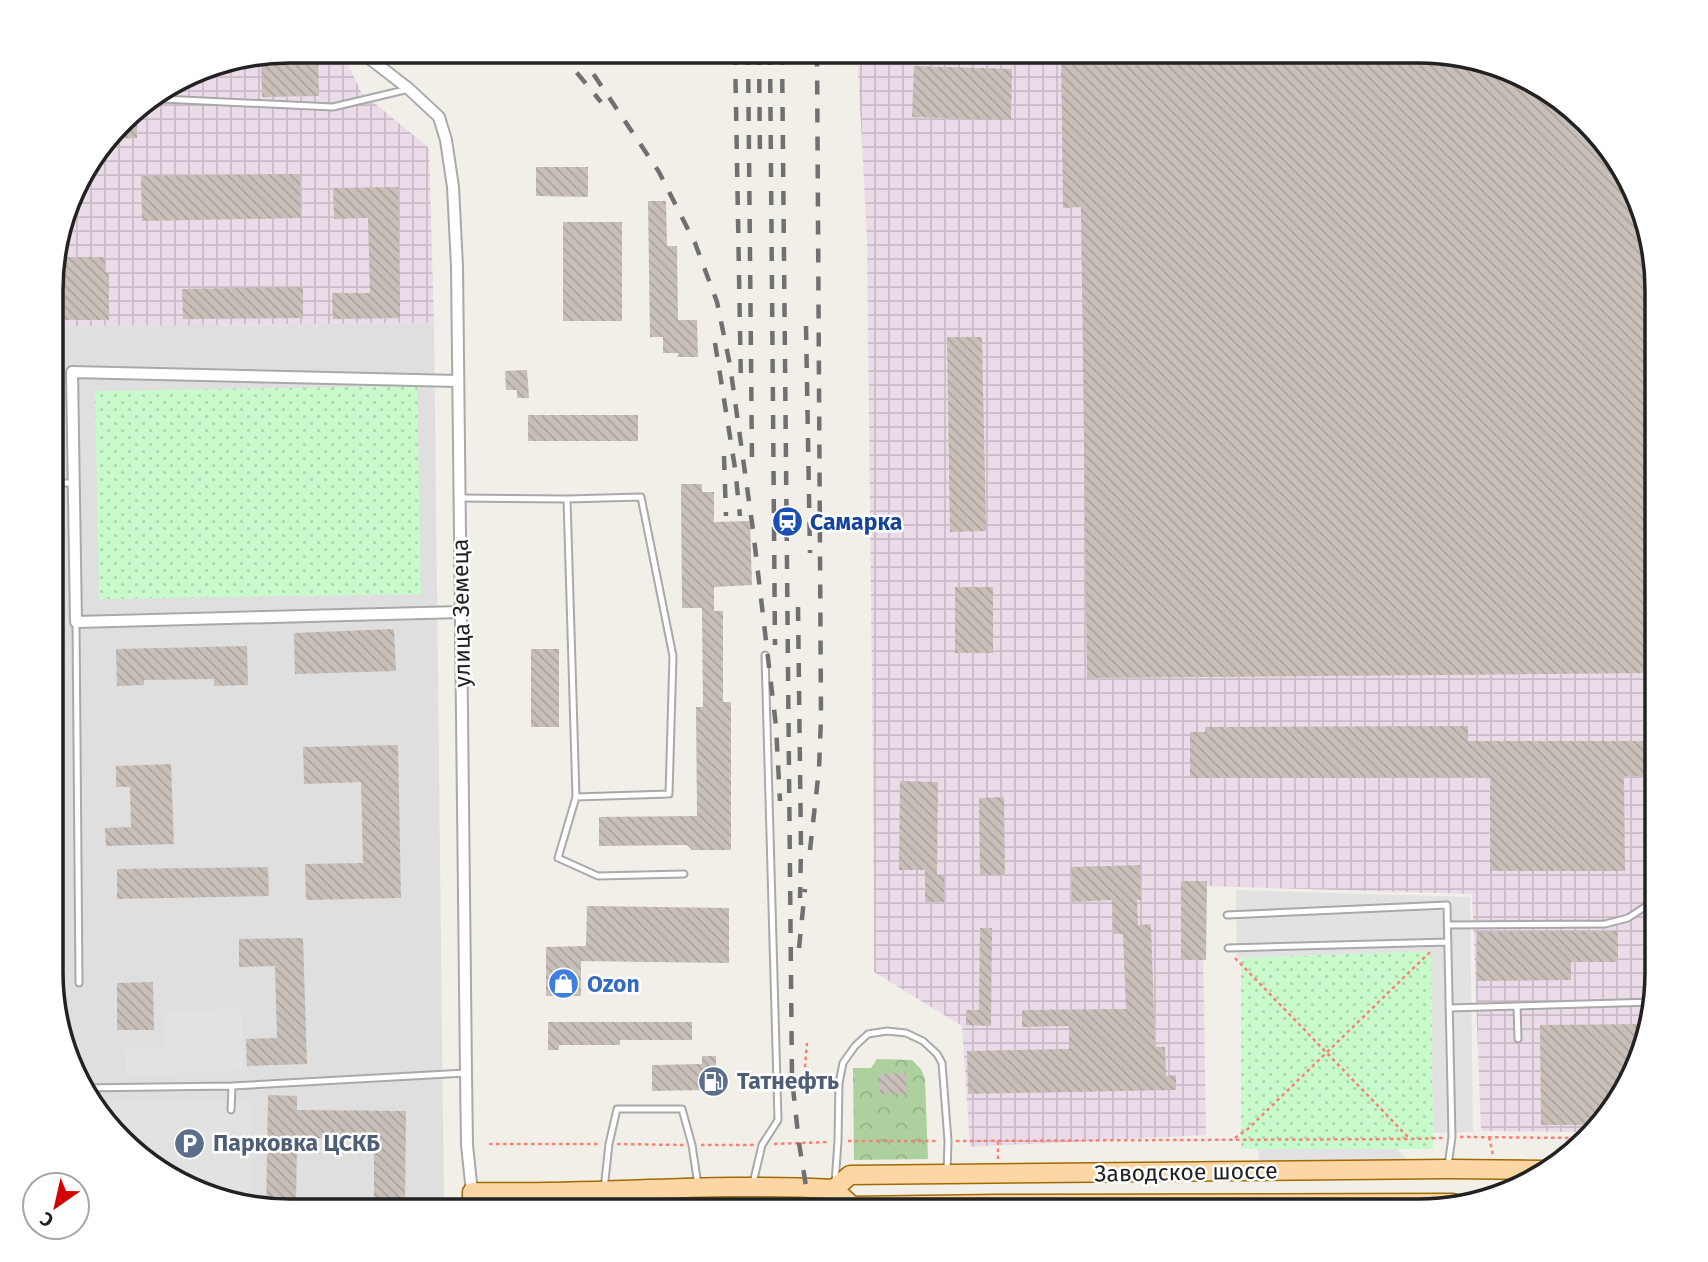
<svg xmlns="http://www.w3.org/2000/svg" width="1708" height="1262" font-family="'Fira Sans',sans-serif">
	<defs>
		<pattern id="industrial-grid" width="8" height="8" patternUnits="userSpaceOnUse" patternTransform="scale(1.75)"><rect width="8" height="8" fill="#ebdbe8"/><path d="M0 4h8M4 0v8" fill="none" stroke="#c9bcc7"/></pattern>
		<pattern id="forest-crowns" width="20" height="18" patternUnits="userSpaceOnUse" patternTransform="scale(1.75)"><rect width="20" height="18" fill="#add19e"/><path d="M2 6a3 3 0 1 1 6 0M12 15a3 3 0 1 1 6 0" fill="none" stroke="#95b388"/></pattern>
		<pattern id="park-dots" width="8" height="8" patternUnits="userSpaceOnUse" patternTransform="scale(1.75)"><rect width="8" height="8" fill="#c8facc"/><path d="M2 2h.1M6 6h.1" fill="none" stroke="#acd6af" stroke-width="1.8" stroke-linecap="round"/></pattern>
		<pattern id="building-back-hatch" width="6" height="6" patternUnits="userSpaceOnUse" patternTransform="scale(1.75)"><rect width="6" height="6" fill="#c7bfb8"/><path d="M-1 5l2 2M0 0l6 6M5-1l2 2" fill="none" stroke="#aba49e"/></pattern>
	</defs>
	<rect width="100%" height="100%" fill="#f2efe9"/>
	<!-- residential -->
	<path fill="#e0dfdf" d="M434 323 444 1211H275L199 1193 144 1162 83 1091 53 1003V326Z"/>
	<!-- industrial -->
	<path fill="url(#industrial-grid)" d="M290 51H342L361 92 429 148 434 323 53 326V259L76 184 132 110 199 69Z
		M857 51H1433L1495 64 1564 100 1632 184 1657 275V987L1644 1049 1608 1118 1590 1132 1481 1131 1472 894 1202 886 1206 1135 970 1147 962 1026 874 972 873 775 867 239Z"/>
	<!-- forest -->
	<path fill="url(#forest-crowns)" d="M877 1059 912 1060 921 1069 925 1079 928 1159 854 1160 853 1068H871Z"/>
	<!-- park -->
	<path fill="url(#park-dots)" d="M417 386 421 594 99 599 95 391Z
		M1431 951 1433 1149H1241V958Z"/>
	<!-- parking -->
	<path fill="#e2e2e2" d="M1236 890 1470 897 1473 1132 1433 1133 1431 951 1237 958Z
		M241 1008 244 1070 126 1076 125 1049 165 1047 164 1012Z
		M111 1101H252V1205L199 1193 144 1162 111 1124Z
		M1258 1149H1397L1408 1161 1260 1164Z"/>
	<!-- building -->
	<path fill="url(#building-back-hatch)" d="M290 51H318L319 96 262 97 261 56Z
		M1333 51H1433L1495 64 1564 100 1632 184 1657 275V673L1087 678 1081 207 1063 208 1061 54Z
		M914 66 1012 69 1011 120 912 117Z
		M137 107V138L110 139 132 110Z
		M536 167H588V197L536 196Z
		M300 174 301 218 142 221 141 176Z
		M398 187 400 318 333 319 332 293H370L368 218 334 219 333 188Z
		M648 201H666L667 246H677L678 320H697L698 357H677L679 353H663V337H650Z
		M563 222H622V321H563Z
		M54 257H105V272H109V320H53Z
		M303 287V318L183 319 182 289Z
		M947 337H982L986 531 950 532Z
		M527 370 529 398H517V390H506L505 371Z
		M528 415H638V441H528Z
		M681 484H702V492H714V522L750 521 752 585 714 587V611H723V702H731V850H692L687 845 599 846V817L697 816 696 707H703L702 608H682Z
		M955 587H993V653H955Z
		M394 629 396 671 295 674 294 633Z
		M247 646 248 685 214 686V679L144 680V685L117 686 116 649Z
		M531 649H559V727H531Z
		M1657 725V776H1624L1625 871H1490V777L1190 778V732H1205V727L1468 726V741H1645V726Z
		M398 745 401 898 306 900 305 864 363 863 361 782 304 784 303 747Z
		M171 764 174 844 106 846 105 828 131 827 130 787H116V766Z
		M900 781 938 782 937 875H944V902H925V870H899Z
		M1004 797 1005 875H980L979 798Z
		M1140 865 1141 900H1137L1138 925 1151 924 1155 1047H1165L1166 1076 1176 1075V1090L968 1094 967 1051 1069 1049V1026L1022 1027V1010L1126 1009 1123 934H1113L1112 900 1072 902 1071 867Z
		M268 867 269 896 117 899V869Z
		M1181 881H1207L1206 960H1181Z
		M587 906 729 908V963L581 961V996H546V947L586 946Z
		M980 928H992L991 1026 966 1025V1010H979Z
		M1618 931V962H1571V980L1477 981V932Z
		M303 938 307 1064 247 1066 246 1039 277 1038 275 966 239 967V939Z
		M153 982 154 1030H117V983Z
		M548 1022H692V1040H620V1045H559V1050H548Z
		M1649 1024 1644 1049 1608 1118 1599 1125H1541L1540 1025Z
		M702 1056H716V1084H707V1090L652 1091V1065L702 1064Z
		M906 1073 907 1094H880L879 1074Z
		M268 1095 297 1096V1110L406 1111 405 1211H374V1139L297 1138 296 1211H275L266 1209Z"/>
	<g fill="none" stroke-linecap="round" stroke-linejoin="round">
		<defs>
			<path id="lane" d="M162 99 333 107 409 89
				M53 483H74
				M460 498 567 499 641 497 673 656 669 794 576 797 567 499
				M76 621 79 983
				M576 797 558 858 598 876 684 874
				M1227 915 1447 905 1452 1137 1448 1166
				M1447 925 1605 924 1628 918 1657 899
				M1228 948 1448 942
				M1517 1006 1518 1039
				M1449 1008 1654 1002
				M81 1088 232 1086 466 1073
				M231 1110 232 1086
				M753 1183 762 1145 778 1120 765 655
				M835 1183 838 1141 839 1083 843 1063 855 1046 868 1034 887 1031 906 1033 923 1041 937 1054 942 1063 948 1141 947 1171
				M604 1189 609 1144 617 1109H682L692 1145 698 1185
				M836 1199 839 1211"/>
			<path id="street" d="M364 51 369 58 409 89 439 117 446 140 453 187 457 266 466 1073 467 1145 472 1192
				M458 381 72 372 76 622 461 612"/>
			<path id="primary" d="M834 1189 850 1175 1448 1169 1543 1170
				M472 1211V1192C592 1195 713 1182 834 1189L852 1206 998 1204 1453 1203"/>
		</defs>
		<!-- lane casing -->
		<use href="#lane" stroke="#a9a9a9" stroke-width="9"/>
		<!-- street casing -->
		<use href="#street" stroke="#a9a9a9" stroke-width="14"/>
		<!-- primary casing -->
		<use href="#primary" stroke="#a06b00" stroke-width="21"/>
		<!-- path -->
		<path stroke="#fa8072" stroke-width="2.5" stroke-dasharray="3.5 3.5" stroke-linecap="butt" d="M1235 958 1410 1139
			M807 1095 805 1066 807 1043
			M1460 1137 1583 1138
			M1489 1137 1493 1155
			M1235 1138 1249 1128 1430 952
			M848 1141H939
			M956 1141 1410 1139 1443 1138
			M489 1144H600
			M617 1144 684 1145
			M774 1144 827 1142
			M701 1145H754
			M998 1159V1141
			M1496 1186V1193"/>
		<!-- lane -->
		<use href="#lane" stroke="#fff" stroke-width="5"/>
		<!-- street -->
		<use href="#street" stroke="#fff" stroke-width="10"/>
		<!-- primary -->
		<use href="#primary" stroke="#fcd6a4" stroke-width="18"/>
		<!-- rail -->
		<path stroke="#707070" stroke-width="4.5" stroke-dasharray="14 14" stroke-linecap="butt" d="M559 51 601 102
			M578 51 659 172 695 243 717 302 730 365 753 530 776 726 780 801
			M735 51 741 385
			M748 51 752 460
			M759 51 760 158
			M770 51 775 645
			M782 51 792 1079 799 1143 810 1211
			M806 326 810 553
			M715 343 735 468 740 516
			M724 456 726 516
			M798 607 801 848 800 898
			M810 850 819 769 821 718 817 51
			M799 948 805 889"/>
	</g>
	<!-- icons -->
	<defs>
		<symbol id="station-disc" viewBox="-11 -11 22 22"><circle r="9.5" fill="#1a4fb4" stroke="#fff"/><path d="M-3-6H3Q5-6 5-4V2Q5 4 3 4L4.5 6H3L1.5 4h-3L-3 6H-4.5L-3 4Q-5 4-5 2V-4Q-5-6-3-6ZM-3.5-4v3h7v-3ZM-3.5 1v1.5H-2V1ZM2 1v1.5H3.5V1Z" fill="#fff"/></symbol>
		<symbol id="shop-disc" viewBox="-11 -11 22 22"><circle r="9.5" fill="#3f7fe0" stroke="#fff"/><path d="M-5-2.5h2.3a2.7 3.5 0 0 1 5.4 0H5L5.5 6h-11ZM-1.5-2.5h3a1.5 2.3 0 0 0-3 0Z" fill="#fff"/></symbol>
		<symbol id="fuel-disc" viewBox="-11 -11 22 22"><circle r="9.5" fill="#5c6f8a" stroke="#fff"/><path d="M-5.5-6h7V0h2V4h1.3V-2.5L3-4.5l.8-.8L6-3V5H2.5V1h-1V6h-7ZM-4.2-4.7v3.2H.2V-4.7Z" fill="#fff"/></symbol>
		<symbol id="parking-disc" viewBox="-11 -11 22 22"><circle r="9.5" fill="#5c6f8a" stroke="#fff"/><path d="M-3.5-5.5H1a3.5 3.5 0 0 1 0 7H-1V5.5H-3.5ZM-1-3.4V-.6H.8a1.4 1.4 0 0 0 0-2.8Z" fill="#fff"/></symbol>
	</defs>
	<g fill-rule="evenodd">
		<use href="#station-disc" x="770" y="504" width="35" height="35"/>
		<use href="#shop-disc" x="546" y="966" width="35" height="35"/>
		<use href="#fuel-disc" x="696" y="1064" width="35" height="35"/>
		<use href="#parking-disc" x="172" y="1126" width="35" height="35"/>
	</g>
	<g text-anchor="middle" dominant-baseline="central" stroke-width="5" stroke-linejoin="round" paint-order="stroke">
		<!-- transit labels -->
		<g font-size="23" font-weight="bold" fill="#164399" stroke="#fff" text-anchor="start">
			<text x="810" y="522">Самарка</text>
		</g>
		<!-- street labels -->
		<g font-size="23" fill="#222" stroke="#fff">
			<text transform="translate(461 613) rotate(-91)">улица Земеца</text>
			<text transform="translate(1186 1172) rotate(-1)">Заводское шоссе</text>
		</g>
		<!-- shop labels -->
		<g font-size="23" font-weight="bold" fill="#366cbe" stroke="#fff" text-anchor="start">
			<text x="587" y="984">Ozon</text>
		</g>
		<!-- service labels -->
		<g font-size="23" font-weight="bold" fill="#4e5e75" stroke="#fff" text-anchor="start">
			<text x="737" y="1081">Татнефть</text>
			<text x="213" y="1143">Парковка ЦСКБ</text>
		</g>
	</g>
	<!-- crop -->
	<path d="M0 0H1708V1262H0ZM290 63H1418A227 227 0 0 1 1645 290V972A227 227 0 0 1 1418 1199H290A227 227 0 0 1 63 972V290A227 227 0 0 1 290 63Z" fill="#fff" fill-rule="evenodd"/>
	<path fill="none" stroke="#222" stroke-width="3.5" d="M290 63H1418A227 227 0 0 1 1645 290V972A227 227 0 0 1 1418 1199H290A227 227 0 0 1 63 972V290A227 227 0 0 1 290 63Z"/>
	<!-- north arrow -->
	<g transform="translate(56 1206) rotate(214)"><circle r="33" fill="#ffffff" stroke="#a7a7a7" stroke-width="2"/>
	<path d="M0-5L12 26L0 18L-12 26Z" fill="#d40000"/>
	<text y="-10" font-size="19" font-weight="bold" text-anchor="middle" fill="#222222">С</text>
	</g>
</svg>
